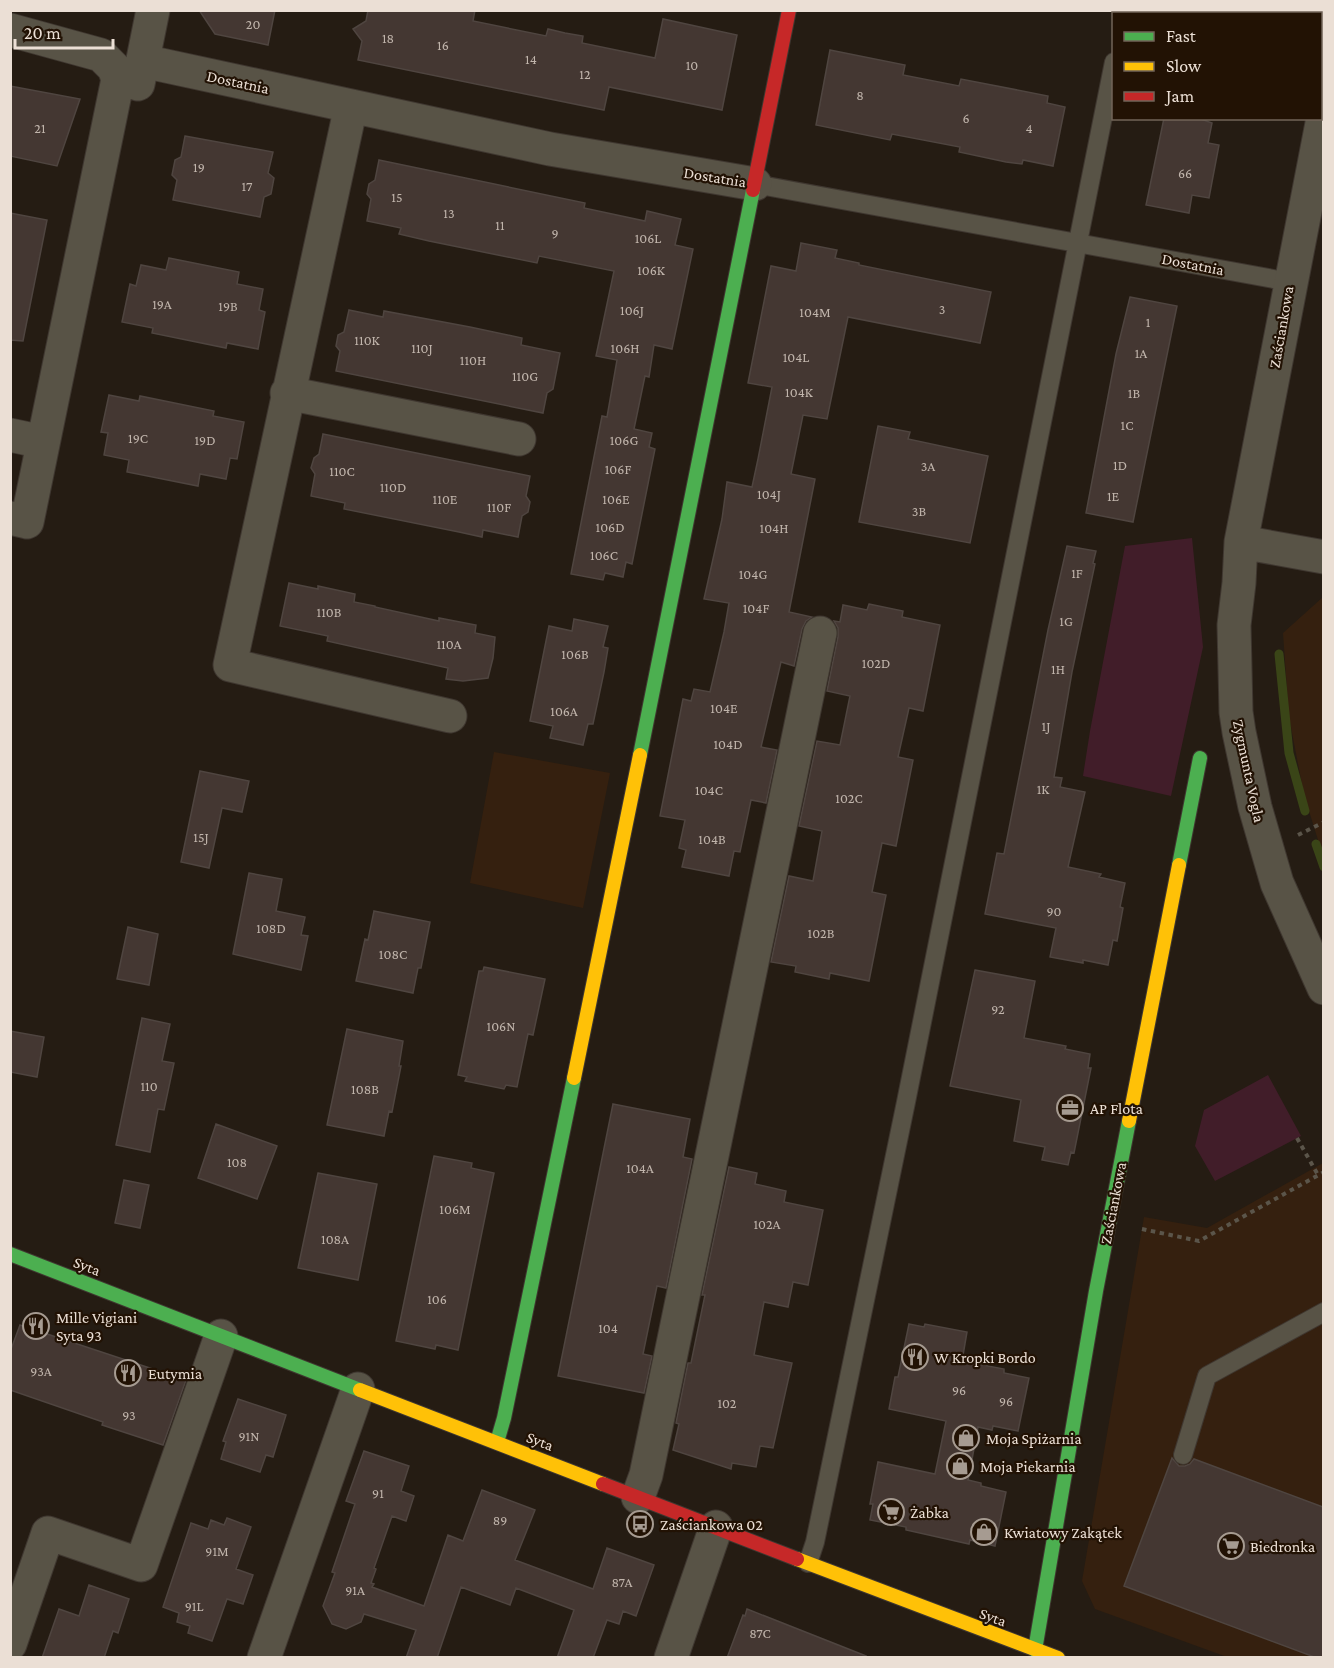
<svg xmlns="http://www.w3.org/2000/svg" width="1334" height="1668" font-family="'Crimson Pro',serif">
	<rect width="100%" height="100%" fill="#251c13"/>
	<!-- built -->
	<path fill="#35200f" d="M1323 597V856L1304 795 1289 717 1283 633Z
		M494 752 610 773 583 908 470 883Z
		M1323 1163V1657H1227L1095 1609 1082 1581 1144 1217 1207 1228Z"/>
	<!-- green -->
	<path fill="#411d29" d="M1192 538 1203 647 1171 796 1083 776 1090 731 1125 546Z
		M1268 1075 1301 1136 1215 1181 1195 1146 1204 1110Z"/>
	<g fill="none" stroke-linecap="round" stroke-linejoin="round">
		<!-- stream -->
		<path stroke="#3a4517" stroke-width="9" d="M1279 654 1289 753 1305 811
			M1316 844 1324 867"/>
	</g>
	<!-- building -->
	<path fill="#443732" stroke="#4f4540" stroke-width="1.5" d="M199 10H275L268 45 215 34Z
		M368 10H475L473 21 546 36 548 29 565 33 583 36 582 43 655 58 663 19 737 35 722 110 609 87 604 110 358 60 362 41 353 29 366 21Z
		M830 50 905 65 903 75 959 86 961 79 1048 96 1047 103 1065 107 1053 166 1023 160 1022 164 1006 162 959 152 960 147 892 134 890 140 816 125Z
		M10 86 80 99 57 166 10 156Z
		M1164 118H1198L1212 123 1208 143 1219 145 1209 198 1192 195 1189 213 1146 205Z
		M185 136 273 152 268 173 274 178 271 194 264 197 260 217 173 200 177 180 172 175 175 160 181 157Z
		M379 160 585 203 584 208 645 221 647 211 681 219 675 245 693 249 672 349 654 345 649 377 645 376 634 429 652 433 649 447 655 449 632 564 626 562 623 577 605 573 603 580 571 574 602 416 607 417 617 360 596 356 614 271 539 256 537 263 429 241 399 234 401 228 367 221 371 199 367 194 369 184 375 180Z
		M10 213 47 220 23 341 10 340Z
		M801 243 837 250 835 258 859 263V265L991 292 980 343 848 317 827 419 803 415 791 474 815 479 789 612 812 617 806 621 802 629 794 666 781 662 761 747 777 750 766 803 751 800 740 852 734 851 729 876 682 867 686 850 679 848 685 820 660 816 683 699 691 701 694 689 710 692 724 632 729 603 704 599 722 519 727 482 752 487 758 459 772 387 748 383 771 266 796 271Z
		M169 258 239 272 237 284 263 289 259 310 265 312 258 349 227 343 226 348 152 333 153 328 122 322 130 284 136 286 141 265 166 270Z
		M1130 297 1177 306 1133 522 1086 513 1116 354Z
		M349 310 383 317 384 311 470 327 522 338 521 345 560 353 553 389 547 393 543 413 336 371 340 351 336 346 338 335 344 332Z
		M109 395 139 401 140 396 214 411 213 416 244 422 237 459 230 458 226 479 200 474 198 486 127 472 129 460 104 455 108 433 101 432Z
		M878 426 910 432 908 439 988 456 970 543 859 522Z
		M323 434 530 476 526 496 530 502 528 512 522 516 518 537 483 530 482 537 459 532 344 509 345 503 311 496 315 474 311 468 314 458 319 454Z
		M1067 546 1096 551 1093 563 1095 564 1072 672 1054 777 1062 778 1060 787 1085 792 1068 867 1101 874 1099 877 1125 883 1120 907 1123 908 1117 941 1113 940 1108 965 1083 960V963L1050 957 1056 928 985 914 997 853 1004 854 1048 630Z
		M289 583 318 589V586L355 594 354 602 375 606V607L439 621V618L476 625 475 633 495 637 493 658 488 678 463 681 446 679 448 668 327 641 328 636 280 626Z
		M869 604 903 611 902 617 940 625 923 711 909 708 898 757 913 760 896 846 882 843 872 892 886 895 869 981 830 973 829 979 795 972 796 966 771 962 789 876 813 881 822 831 799 826 817 741 840 745 850 696 827 691 838 637V628L834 621 840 622 843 605 867 610Z
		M574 619 608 626 603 647 608 648 604 672 593 724H588L583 745 550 738 553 726 530 721 549 626 572 631Z
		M200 771 249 781 242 812 222 808 209 868 181 862Z
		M249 873 282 879 276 911 305 917 301 935 308 936 301 970 233 954Z
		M374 911 430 922 421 968H418L413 993 356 981 365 939 368 940Z
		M128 927 158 934 149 985 117 979Z
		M484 967 545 979 533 1035 528 1034 517 1087 506 1085 504 1089 465 1081 467 1077 458 1075 479 971H483Z
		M975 970 1035 981 1024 1038 1066 1046 1065 1049 1090 1054 1088 1068H1091L1074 1153 1071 1152 1068 1165 1042 1160 1045 1147 1014 1141 1021 1100 950 1086Z
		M142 1018 170 1024 162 1061 174 1063 164 1110 158 1109 150 1152 116 1145Z
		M347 1029 403 1041 399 1066H401L392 1112 389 1111 384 1136 327 1125Z
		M10 1031 44 1037 37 1077 10 1072Z
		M613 1104 690 1119 683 1157 692 1159 666 1288 657 1286 643 1354 652 1356 644 1393 558 1376Z
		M216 1124 277 1146 257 1199 198 1178Z
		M434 1156 472 1163 471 1168 494 1173 458 1350 436 1345 435 1349 396 1341Z
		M729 1167 757 1173 755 1184 786 1191 784 1202 823 1210 808 1285 793 1282 788 1307 764 1302 754 1355 792 1363 773 1448 760 1446 756 1467 732 1463 731 1469 673 1450 679 1424 676 1423 688 1363H691L705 1295H702Z
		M318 1173 377 1184 358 1280 298 1268Z
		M124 1180 149 1185 140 1228 115 1223Z
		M909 1324 924 1327 925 1324 967 1332 962 1361 1004 1369V1373L1029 1378 1018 1431 993 1426 992 1430 978 1427 973 1454 968 1480 981 1483V1486L1006 1492 995 1546 970 1540 969 1544 906 1530V1527L870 1520 873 1504H870L878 1462 935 1474 946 1421 889 1409 895 1377H898Z
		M20 1325 186 1380 163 1445 102 1425 103 1422 10 1390V1352Z
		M238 1399 286 1415 273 1457 266 1455 260 1472 221 1459 226 1442 223 1441Z
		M364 1451 409 1466 401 1491 414 1496 406 1521 392 1516 374 1568 376 1569 371 1583 374 1584 372 1587 424 1606 448 1535 463 1541 482 1490 535 1510 515 1560 593 1589 607 1548 654 1565 636 1616 623 1611 619 1624 607 1620 593 1658H557L574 1610 516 1588 510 1605 461 1587 437 1658H406L416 1630 364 1614 361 1622 346 1629 332 1624 323 1606 335 1573 332 1572 355 1504 346 1501Z
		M1172 1458 1179 1466H1185L1190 1464 1194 1459 1323 1507V1658H1317L1124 1586Z
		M227 1518 251 1527 236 1569 253 1575 243 1604 227 1599 212 1641 188 1633 190 1626 177 1622 179 1613 163 1607 191 1523 208 1529 211 1520 224 1525Z
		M89 1585 129 1599 118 1633 113 1631 104 1658H42L59 1609 79 1616Z
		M747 1609 866 1656 865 1658H727L743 1615 745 1616Z"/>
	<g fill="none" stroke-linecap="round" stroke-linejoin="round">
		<defs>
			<path id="lane" d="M1124 14V10
				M755 184 1290 282
				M1183 1455 1207 1376 1324 1312
				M808 1563 815 1542 906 1102 1114 62"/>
			<path id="street" d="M10 30 101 55 114 68 118 79 27 522 10 518
				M143 61 550 149 755 184
				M138 84 153 10
				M351 106 230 665 450 716
				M1324 113 1241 542 1239 583 1234 625 1236 712 1239 732 1255 807 1277 883 1324 988
				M287 393 519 439
				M10 435 43 442
				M1241 542 1324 557
				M638 1497 646 1475 820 633
				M10 1644 48 1533 141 1565 221 1336
				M264 1658 358 1389
				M671 1658 716 1527"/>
			<path id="fast" d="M640 755 753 190
				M1179 865 1200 758
				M10 1254 360 1390
				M497 1442 504 1418 574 1078
				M1035 1650 1096 1291 1129 1121"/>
			<path id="slow" d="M574 1078 640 755
				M1129 1121 1179 865
				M360 1390 603 1484
				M797 1559 1058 1658"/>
			<path id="jam" d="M753 190 789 10
				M603 1484 797 1559"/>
		</defs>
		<!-- lane casing -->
		<use href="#lane" stroke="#3f3730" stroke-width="20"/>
		<!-- street casing -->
		<use href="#street" stroke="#3f3730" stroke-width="35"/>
		<!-- fast casing -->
		<use href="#fast" stroke="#3f3730" stroke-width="16"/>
		<!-- slow casing -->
		<use href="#slow" stroke="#3f3730" stroke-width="16"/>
		<!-- jam casing -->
		<use href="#jam" stroke="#3f3730" stroke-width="16"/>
		<!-- path -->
		<path stroke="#5b554a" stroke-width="4" stroke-dasharray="4.5 4.5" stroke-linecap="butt" d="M1298 835 1324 822
			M1297 1138 1318 1175
			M1142 1229 1199 1241 1324 1172"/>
		<!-- lane -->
		<use href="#lane" stroke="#585346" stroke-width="18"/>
		<!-- street -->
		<use href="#street" stroke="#585346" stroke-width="33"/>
		<!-- fast -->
		<use href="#fast" stroke="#4caf50" stroke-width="14"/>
		<!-- slow -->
		<use href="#slow" stroke="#ffc107" stroke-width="14"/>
		<!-- jam -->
		<use href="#jam" stroke="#c62828" stroke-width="14"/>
	</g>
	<!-- icons -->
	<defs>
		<symbol id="office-ring" viewBox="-11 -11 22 22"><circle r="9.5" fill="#221204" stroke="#a69b91" stroke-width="1.5"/><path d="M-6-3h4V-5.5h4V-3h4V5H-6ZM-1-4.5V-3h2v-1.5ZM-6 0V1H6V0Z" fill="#a69b91"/></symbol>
		<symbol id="restaurant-ring" viewBox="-11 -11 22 22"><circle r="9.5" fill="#221204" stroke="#a69b91" stroke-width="1.5"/><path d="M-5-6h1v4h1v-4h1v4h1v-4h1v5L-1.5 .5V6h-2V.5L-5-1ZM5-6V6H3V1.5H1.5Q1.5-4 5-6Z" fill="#a69b91"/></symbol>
		<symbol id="shop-ring" viewBox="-11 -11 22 22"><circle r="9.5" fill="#221204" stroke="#a69b91" stroke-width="1.5"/><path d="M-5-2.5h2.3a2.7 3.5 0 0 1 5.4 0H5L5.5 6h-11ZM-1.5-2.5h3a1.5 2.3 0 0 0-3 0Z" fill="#a69b91"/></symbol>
		<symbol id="supermarket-ring" viewBox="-11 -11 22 22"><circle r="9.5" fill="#221204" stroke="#a69b91" stroke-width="1.5"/><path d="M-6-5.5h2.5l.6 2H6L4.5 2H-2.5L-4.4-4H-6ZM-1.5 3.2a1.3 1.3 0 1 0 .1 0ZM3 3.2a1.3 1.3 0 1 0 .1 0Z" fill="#a69b91"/></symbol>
		<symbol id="bus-ring" viewBox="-11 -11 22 22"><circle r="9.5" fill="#221204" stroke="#a69b91" stroke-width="1.5"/><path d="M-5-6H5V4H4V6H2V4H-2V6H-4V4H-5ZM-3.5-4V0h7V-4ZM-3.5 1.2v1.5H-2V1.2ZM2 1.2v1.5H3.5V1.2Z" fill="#a69b91"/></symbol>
	</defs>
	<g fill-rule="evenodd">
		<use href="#office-ring" x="1055" y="1093" width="30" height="30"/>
		<use href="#restaurant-ring" x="21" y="1311" width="30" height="30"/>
		<use href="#restaurant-ring" x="900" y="1342" width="30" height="30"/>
		<use href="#restaurant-ring" x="113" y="1358" width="30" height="30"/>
		<use href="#shop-ring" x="951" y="1423" width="30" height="30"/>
		<use href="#shop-ring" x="945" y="1451" width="30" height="30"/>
		<use href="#supermarket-ring" x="876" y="1497" width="30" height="30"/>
		<use href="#bus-ring" x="625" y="1509" width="30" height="30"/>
		<use href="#shop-ring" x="969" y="1517" width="30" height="30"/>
		<use href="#supermarket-ring" x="1216" y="1531" width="30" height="30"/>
	</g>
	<g text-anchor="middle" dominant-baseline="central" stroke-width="4.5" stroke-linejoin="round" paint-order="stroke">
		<!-- number labels -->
		<g font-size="14" fill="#c1b5ac">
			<text x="253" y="24">20</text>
			<text x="388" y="38">18</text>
			<text x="443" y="45">16</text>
			<text x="531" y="59">14</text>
			<text x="692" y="65">10</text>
			<text x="585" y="74">12</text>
			<text x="860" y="95">8</text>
			<text x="966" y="118">6</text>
			<text x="40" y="128">21</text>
			<text x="1029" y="128">4</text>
			<text x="199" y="167">19</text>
			<text x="1185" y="173">66</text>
			<text x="247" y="186">17</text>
			<text x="397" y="197">15</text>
			<text x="449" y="213">13</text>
			<text x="500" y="225">11</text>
			<text x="555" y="233">9</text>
			<text x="648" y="238">106L</text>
			<text x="651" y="270">106K</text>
			<text x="162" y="304">19A</text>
			<text x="228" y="306">19B</text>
			<text x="942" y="309">3</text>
			<text x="632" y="310">106J</text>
			<text x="815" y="312">104M</text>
			<text x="1148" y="322">1</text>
			<text x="367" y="340">110K</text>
			<text x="422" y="348">110J</text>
			<text x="625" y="348">106H</text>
			<text x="1141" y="353">1A</text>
			<text x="796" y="357">104L</text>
			<text x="473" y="360">110H</text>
			<text x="525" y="376">110G</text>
			<text x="799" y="392">104K</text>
			<text x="1134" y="393">1B</text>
			<text x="1127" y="425">1C</text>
			<text x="138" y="438">19C</text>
			<text x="205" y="440">19D</text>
			<text x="624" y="440">106G</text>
			<text x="1120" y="465">1D</text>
			<text x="928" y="466">3A</text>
			<text x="618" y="469">106F</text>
			<text x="342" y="471">110C</text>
			<text x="393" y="487">110D</text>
			<text x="769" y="494">104J</text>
			<text x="1113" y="496">1E</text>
			<text x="445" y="499">110E</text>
			<text x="616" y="499">106E</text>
			<text x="499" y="507">110F</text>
			<text x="919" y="511">3B</text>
			<text x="610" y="527">106D</text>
			<text x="774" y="528">104H</text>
			<text x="604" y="555">106C</text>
			<text x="1077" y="573">1F</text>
			<text x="753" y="574">104G</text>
			<text x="756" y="608">104F</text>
			<text x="329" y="612">110B</text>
			<text x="1066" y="621">1G</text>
			<text x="449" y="644">110A</text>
			<text x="575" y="654">106B</text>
			<text x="876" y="663">102D</text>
			<text x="1058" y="669">1H</text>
			<text x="724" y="708">104E</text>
			<text x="564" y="711">106A</text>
			<text x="1046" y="726">1J</text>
			<text x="728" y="744">104D</text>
			<text x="1043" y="789">1K</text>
			<text x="709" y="790">104C</text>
			<text x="849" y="798">102C</text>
			<text x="201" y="837">15J</text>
			<text x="712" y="839">104B</text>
			<text x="1054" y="911">90</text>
			<text x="271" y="928">108D</text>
			<text x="821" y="933">102B</text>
			<text x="393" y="954">108C</text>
			<text x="998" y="1009">92</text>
			<text x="501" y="1026">106N</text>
			<text x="149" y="1086">110</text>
			<text x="365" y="1089">108B</text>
			<text x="237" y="1162">108</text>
			<text x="640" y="1168">104A</text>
			<text x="455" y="1209">106M</text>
			<text x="767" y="1224">102A</text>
			<text x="335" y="1239">108A</text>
			<text x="437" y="1299">106</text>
			<text x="608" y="1328">104</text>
			<text x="41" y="1371">93A</text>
			<text x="959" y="1390">96</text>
			<text x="1006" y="1401">96</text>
			<text x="727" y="1403">102</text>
			<text x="129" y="1415">93</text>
			<text x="249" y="1436">91N</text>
			<text x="378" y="1493">91</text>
			<text x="500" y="1520">89</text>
			<text x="217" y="1551">91M</text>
			<text x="622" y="1582">87A</text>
			<text x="355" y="1590">91A</text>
			<text x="194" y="1606">91L</text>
			<text x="760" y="1633">87C</text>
		</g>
		<!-- street labels -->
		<g font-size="16" fill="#ebdfd5" stroke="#221204">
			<text transform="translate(238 82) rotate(12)">Dostatnia</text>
			<text transform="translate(715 177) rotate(9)">Dostatnia</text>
			<text transform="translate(1193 264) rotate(11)">Dostatnia</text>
			<text transform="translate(1281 327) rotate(-80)">Zaściankowa</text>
			<text transform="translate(1249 771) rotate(78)">Zygmunta Vogla</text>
			<text transform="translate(1113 1203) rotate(-79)">Zaściankowa</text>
			<text transform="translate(87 1266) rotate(21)">Syta</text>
			<text transform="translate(540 1441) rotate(21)">Syta</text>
			<text transform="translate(993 1617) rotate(20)">Syta</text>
		</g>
		<!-- poi labels -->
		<g font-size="16" fill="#ebdfd5" stroke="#221204" text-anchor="start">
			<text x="1090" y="1108">AP Flota</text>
			<text x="56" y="1317">Mille Vigiani<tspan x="56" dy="18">Syta 93</tspan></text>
			<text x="934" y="1357">W Kropki Bordo</text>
			<text x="148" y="1373">Eutymia</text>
			<text x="986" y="1438">Moja Spiżarnia</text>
			<text x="980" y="1466">Moja Piekarnia</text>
			<text x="910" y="1512">Żabka</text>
			<text x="660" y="1524">Zaściankowa 02</text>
			<text x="1004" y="1532">Kwiatowy Zakątek</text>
			<text x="1250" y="1546">Biedronka</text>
		</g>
	</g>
	<!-- border -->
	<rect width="1334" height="1668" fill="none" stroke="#ebdfd5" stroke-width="24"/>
	<!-- legend -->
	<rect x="1112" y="12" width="210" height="108" fill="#221204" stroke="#726458" stroke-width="1.5"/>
	<rect x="1124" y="32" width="30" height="9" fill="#4caf50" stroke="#726458" stroke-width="1.5"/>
	<text x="1166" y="42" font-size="18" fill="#ebdfd5">Fast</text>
	<rect x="1124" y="62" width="30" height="9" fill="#ffc107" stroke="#726458" stroke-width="1.5"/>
	<text x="1166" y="72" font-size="18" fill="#ebdfd5">Slow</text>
	<rect x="1124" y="92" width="30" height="9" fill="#c62828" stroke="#726458" stroke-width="1.5"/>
	<text x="1166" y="102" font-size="18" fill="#ebdfd5">Jam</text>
	<!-- scale -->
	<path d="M15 39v9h98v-9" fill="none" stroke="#ebdfd5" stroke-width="3"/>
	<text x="24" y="39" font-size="18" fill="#ebdfd5" stroke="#221204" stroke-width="4.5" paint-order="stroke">20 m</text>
</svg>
